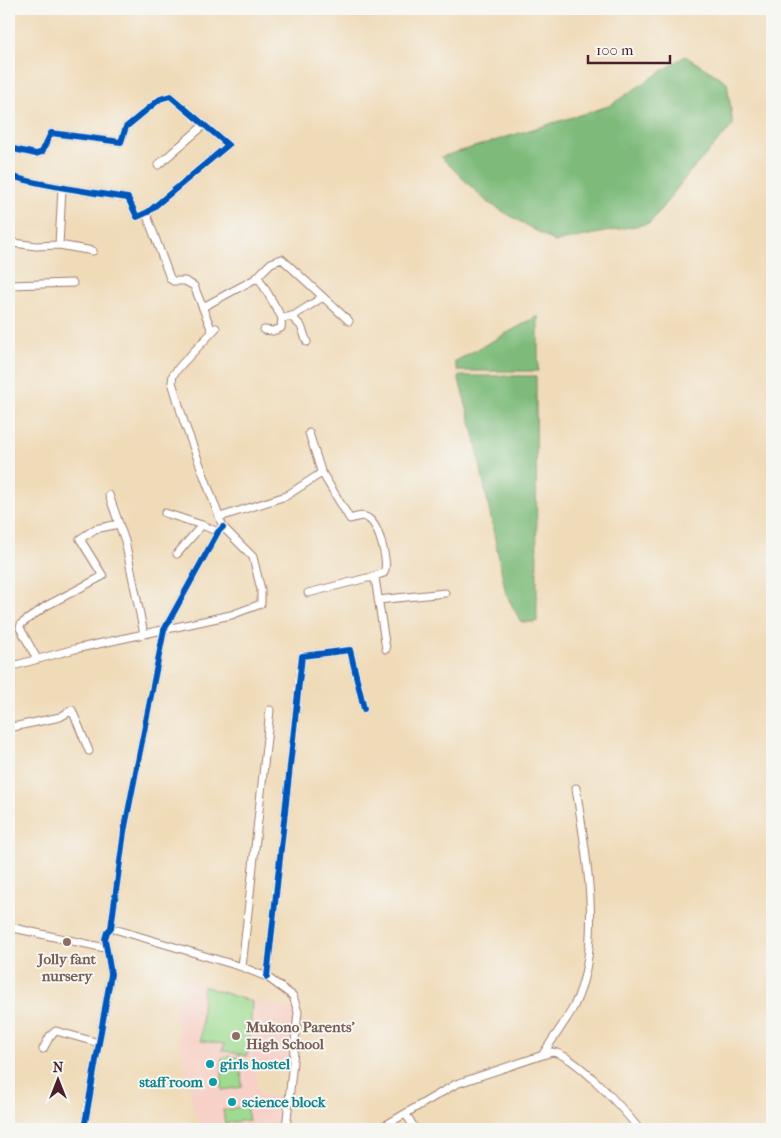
<svg xmlns="http://www.w3.org/2000/svg" width="781" height="1138" font-family="'IM FELL French Canon',serif">
	<rect width="100%" height="100%" fill="#f6f6f2"/>
	<filter id="ink" filterUnits="userSpaceOnUse"><feTurbulence type="fractalNoise" baseFrequency=".02" numOctaves="2"/><feDisplacementMap in="SourceGraphic" scale="10" xChannelSelector="R" yChannelSelector="G"/><feConvolveMatrix kernelMatrix="1 2 1 2 8 2 1 2 1" color-interpolation-filters="sRGB"/></filter>
	<filter id="wash" filterUnits="userSpaceOnUse"><feTurbulence type="fractalNoise" baseFrequency=".0096" numOctaves="4" result="noise"/><feDisplacementMap in="SourceGraphic" scale="20" xChannelSelector="R" yChannelSelector="G"/><feGaussianBlur stdDeviation="1.12" result="paint"/><feColorMatrix in="noise" values="0 0 0 0 0 0 0 0 0 0 0 0 0 0 0 0 0 1.4 0 .05"/><feComposite in="paint" operator="in"/></filter>
	<g filter="url(#wash)">
		<rect width="100%" height="100%" fill="#f0dbb9"/>
		<!-- built -->
		<path fill="#f7d1c7" d="M191 980 244 998 295 1010 289 1073 245 1061V1070H256L259 1095 285 1097 282 1129H201L191 1098 174 1011Z"/>
		<!-- green -->
		<path fill="#9edb90" stroke="#747d5e" d="M203 986 252 1002 249 1051 246 1056 222 1050 225 1044 201 1041Z
			M229 1056 240 1058 242 1087 222 1090V1058Z
			M246 1106 249 1120 225 1123 223 1110Z"/>
		<!-- forest -->
		<path fill="#7ebb7a" stroke="#646d52" d="M685 56 727 82 733 125 689 173 650 223 555 242 487 202 441 157 609 106Z
			M538 316V371H458L454 362Z
			M458 376H536L537 622H521L506 594 474 434Z"/>
	</g>
	<g filter="url(#ink)">
		<g fill="none" stroke-linecap="round" stroke-linejoin="round">
			<defs>
				<path id="minor" d="M9 148 36 154 42 152 51 133 121 142 126 127 160 99 170 96 228 145 148 212 137 217 128 198C109 195 16 182 9 174
					M158 165 203 126
					M62 189 59 245 93 251
					M146 213 170 278 173 281H185L194 286 212 331
					M14 243 36 246 59 245
					M255 279 271 263 282 259 349 321
					M9 285 73 283
					M203 307 255 279 260 280 282 318 281 328 273 331 264 330
					M291 316 301 326 307 342
					M282 318 293 316 323 297
					M321 471 350 519C357 517 363 514 369 519 379 526 389 563 384 573L372 577
					M109 495 125 541 144 634
					M165 513 202 525
					M220 517 286 496 320 474 321 471 309 433
					M177 554 202 525 218 532
					M308 593 367 578H375L386 649
					M378 600 445 593
					M37 659 20 628 21 624 46 606 103 576 80 539 95 529 119 524
					M9 667 75 649 231 615 261 604V590L253 557 223 527 184 422 172 382 173 375 181 365 216 328
					M9 722 13 727 60 717 72 710 89 751
					M9 927 105 948
					M111 928 242 967 267 977 293 996 298 1012 286 1129
					M242 967 270 710
					M267 977 302 656 350 650 364 709
					M43 1049 50 1036 56 1031 99 1043
					M543 1054C553 1038 565 1023 574 1006 604 944 586 853 576 788
					M406 1114 415 1129
					M84 1129 111 974 105 939 107 932 111 928 124 832 164 630 218 532 223 527
					M379 1129 456 1084 552 1052C575 1054 624 1110 639 1129"/>
			</defs>
			<!-- minor casing -->
			<use href="#minor" stroke="#9d7d72" stroke-width="9"/>
			<!-- minor -->
			<use href="#minor" stroke="#fff" stroke-width="7"/>
			<defs>
				<path id="cycleway" d="M9 148 36 154 42 152 51 133 121 142 126 127 160 99 170 96 228 145 148 212 137 217 128 198C109 195 16 182 9 174
					M267 977 302 656 350 650 364 709
					M84 1129 111 974 105 939 107 932 111 928 124 832 164 630 218 532 223 527"/>
			</defs>
			<!-- cycleway casing -->
			<use href="#cycleway" stroke="#f6f6f2" stroke-width="9"/>
			<!-- cycleway -->
			<use href="#cycleway" stroke="#0057b8" stroke-width="6"/>
		</g>
	</g>
	<!-- markers -->
	<g fill="#8d6e63" stroke="#f6f6f2" stroke-width="2">
		<circle cx="67" cy="942" r="5"/>
		<circle cx="236" cy="1036" r="5"/>
	</g>
	<g fill="#0f9aa8" stroke="#f6f6f2" stroke-width="2">
		<circle cx="210" cy="1064" r="5"/>
		<circle cx="213" cy="1082" r="5"/>
		<circle cx="232" cy="1102" r="5"/>
	</g>
	<g text-anchor="middle" dominant-baseline="central" stroke-width="4" stroke-linejoin="round" paint-order="stroke">
		<!-- education labels -->
		<g font-size="15" font-weight="bold" fill="#785e54" stroke="#f6f6f2">
			<text x="67" y="959">Jolly fant<tspan x="67" dy="17">nursery</tspan></text>
			<text x="246" y="1027" text-anchor="start">Mukono Parents'<tspan x="246" dy="17">High School</tspan></text>
		</g>
		<!-- culture labels -->
		<g font-size="15" font-weight="bold" fill="#0d838f" stroke="#f6f6f2" text-anchor="start">
			<text x="220" y="1064">girls hostel</text>
			<text x="203" y="1082" text-anchor="end">staff room</text>
			<text x="242" y="1102">science block</text>
		</g>
	</g>
	<!-- margin -->
	<rect width="781" height="1138" fill="none" stroke="#f6f6f2" stroke-width="30"/>
	<!-- north arrow -->
	<g transform="translate(58 1080)" stroke="#f6f6f2" stroke-width="4" paint-order="stroke">
	<path d="M0-4L9 19L0 12L-9 19Z" fill="#4a1f2b"/>
	<text y="-8" font-size="14" font-weight="bold" text-anchor="middle" fill="#4a1f2b">N</text>
	</g>
	<!-- scale -->
	<path d="M588 55v8h82v-8" fill="none" stroke="#4a1f2b" stroke-width="2.5"/>
	<text x="596" y="55" font-size="15" fill="#4a1f2b" stroke="#f6f6f2" stroke-width="4" paint-order="stroke">100 m</text>
</svg>
